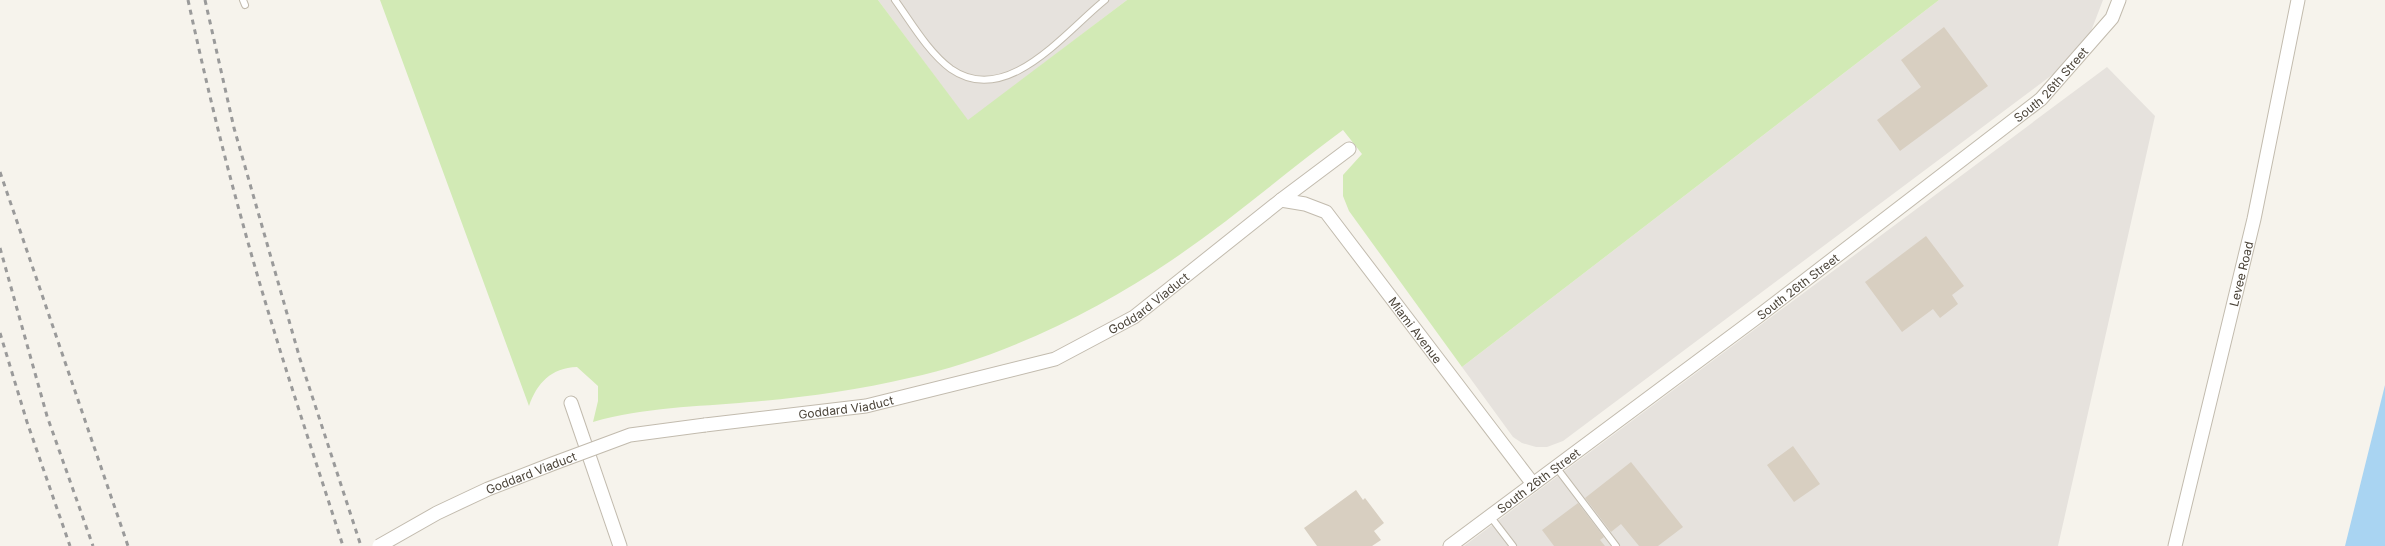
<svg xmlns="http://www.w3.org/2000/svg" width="2385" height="546" font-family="Inter,sans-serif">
	<rect width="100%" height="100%" fill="#f6f3ec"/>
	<!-- industrial -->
	<path fill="#e6e2dd" d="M878 0H1127L968 121Z
		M1939 0H2103L2088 39 2060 69 1563 441 1547 447H1536L1522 443 1513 437 1462 367Z
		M2107 67 2155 116 2058 546H1464Z"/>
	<!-- green -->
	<path fill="#d2eab5" d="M380 0H878L968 120 1127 0H1939L1462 367 1349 211 1343 196V175L1362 154 1343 130C1286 172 1231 220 1172 260 1096 312 999 359 909 378 857 390 802 398 749 402 696 407 645 407 593 422L598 401V386L577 367C551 368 537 383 529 406Z"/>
	<!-- water -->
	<path fill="#a9d4f2" d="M2385 383V546H2345L2385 385Z"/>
	<!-- building -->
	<path fill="#d8cfc1" d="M1944 27 1988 86 1900 151 1877 120 1921 87 1901 60Z
		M1926 236 1964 286 1952 295 1958 304 1940 318 1933 309 1902 332 1865 282Z
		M1793 446 1820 484 1794 502 1767 465Z
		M1631 462 1683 527 1658 546H1639L1621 524 1611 532 1585 498Z
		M1356 490 1363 500 1365 498 1384 523 1374 531 1381 540 1372 546H1317L1304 528Z
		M1578 503 1604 537 1600 540 1605 546H1554L1542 530Z"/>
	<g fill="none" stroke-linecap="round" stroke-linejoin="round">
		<defs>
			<path id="lane" d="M243 0 245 5
				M895 0C911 22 928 52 951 69 1007 108 1065 32 1105 0
				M1556 467 1616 546
				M1490 516 1513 546"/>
			<g id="street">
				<path id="s1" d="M1281 200 1305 204 1326 212 1533 484"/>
				<path d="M571 403 620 546"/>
				<path id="s2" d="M705 425 866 406 1055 359 1134 317 1281 200 1349 149"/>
				<path id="s3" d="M1450 546 1760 315 2041 99 2112 18 2119 0"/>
				<path id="s4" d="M2175 546 2254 219 2298 0"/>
			</g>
		</defs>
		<!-- lane casing -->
		<use href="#lane" stroke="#c2bbae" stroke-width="8"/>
		<!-- street casing -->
		<use href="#street" stroke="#c2bbae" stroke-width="15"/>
		<!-- lane -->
		<use href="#lane" stroke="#fff" stroke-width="6"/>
		<!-- street -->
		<use href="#street" stroke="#fff" stroke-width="13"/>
		<!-- rail -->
		<path stroke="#9a9a9a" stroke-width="3" stroke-dasharray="5 5" stroke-linecap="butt" d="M188 0C204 73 221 145 241 217 271 328 308 437 343 546
			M205 0 234 128 300 359 361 546
			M0 172 128 546
			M0 248 47 416 93 546
			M0 333 27 422 70 546"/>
		<defs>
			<g id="street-bridge">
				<path id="s5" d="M379 546 437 513 488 489 552 464 630 435 705 425"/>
			</g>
		</defs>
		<!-- street-bridge casing -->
		<use href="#street-bridge" stroke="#c2bbae" stroke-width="15" stroke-linecap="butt"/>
		<!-- street-bridge -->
		<use href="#street-bridge" stroke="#fff" stroke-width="13"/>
	</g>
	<g text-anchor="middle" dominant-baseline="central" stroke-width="4" stroke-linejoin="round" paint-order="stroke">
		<!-- street labels -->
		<g font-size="12" fill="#4b4439" stroke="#fff">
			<text stroke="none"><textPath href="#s3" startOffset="758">South 26th Street</textPath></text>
			<text stroke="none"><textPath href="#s4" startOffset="280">Levee Road</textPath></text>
			<text stroke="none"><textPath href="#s3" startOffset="434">South 26th Street</textPath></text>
			<text stroke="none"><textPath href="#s2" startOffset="466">Goddard Viaduct</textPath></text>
			<text stroke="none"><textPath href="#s1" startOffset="195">Miami Avenue</textPath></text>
			<text stroke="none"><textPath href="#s2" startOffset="142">Goddard Viaduct</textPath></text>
			<text stroke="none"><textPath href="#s5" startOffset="169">Goddard Viaduct</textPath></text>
			<text stroke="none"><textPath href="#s3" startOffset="110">South 26th Street</textPath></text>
		</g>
	</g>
</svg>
